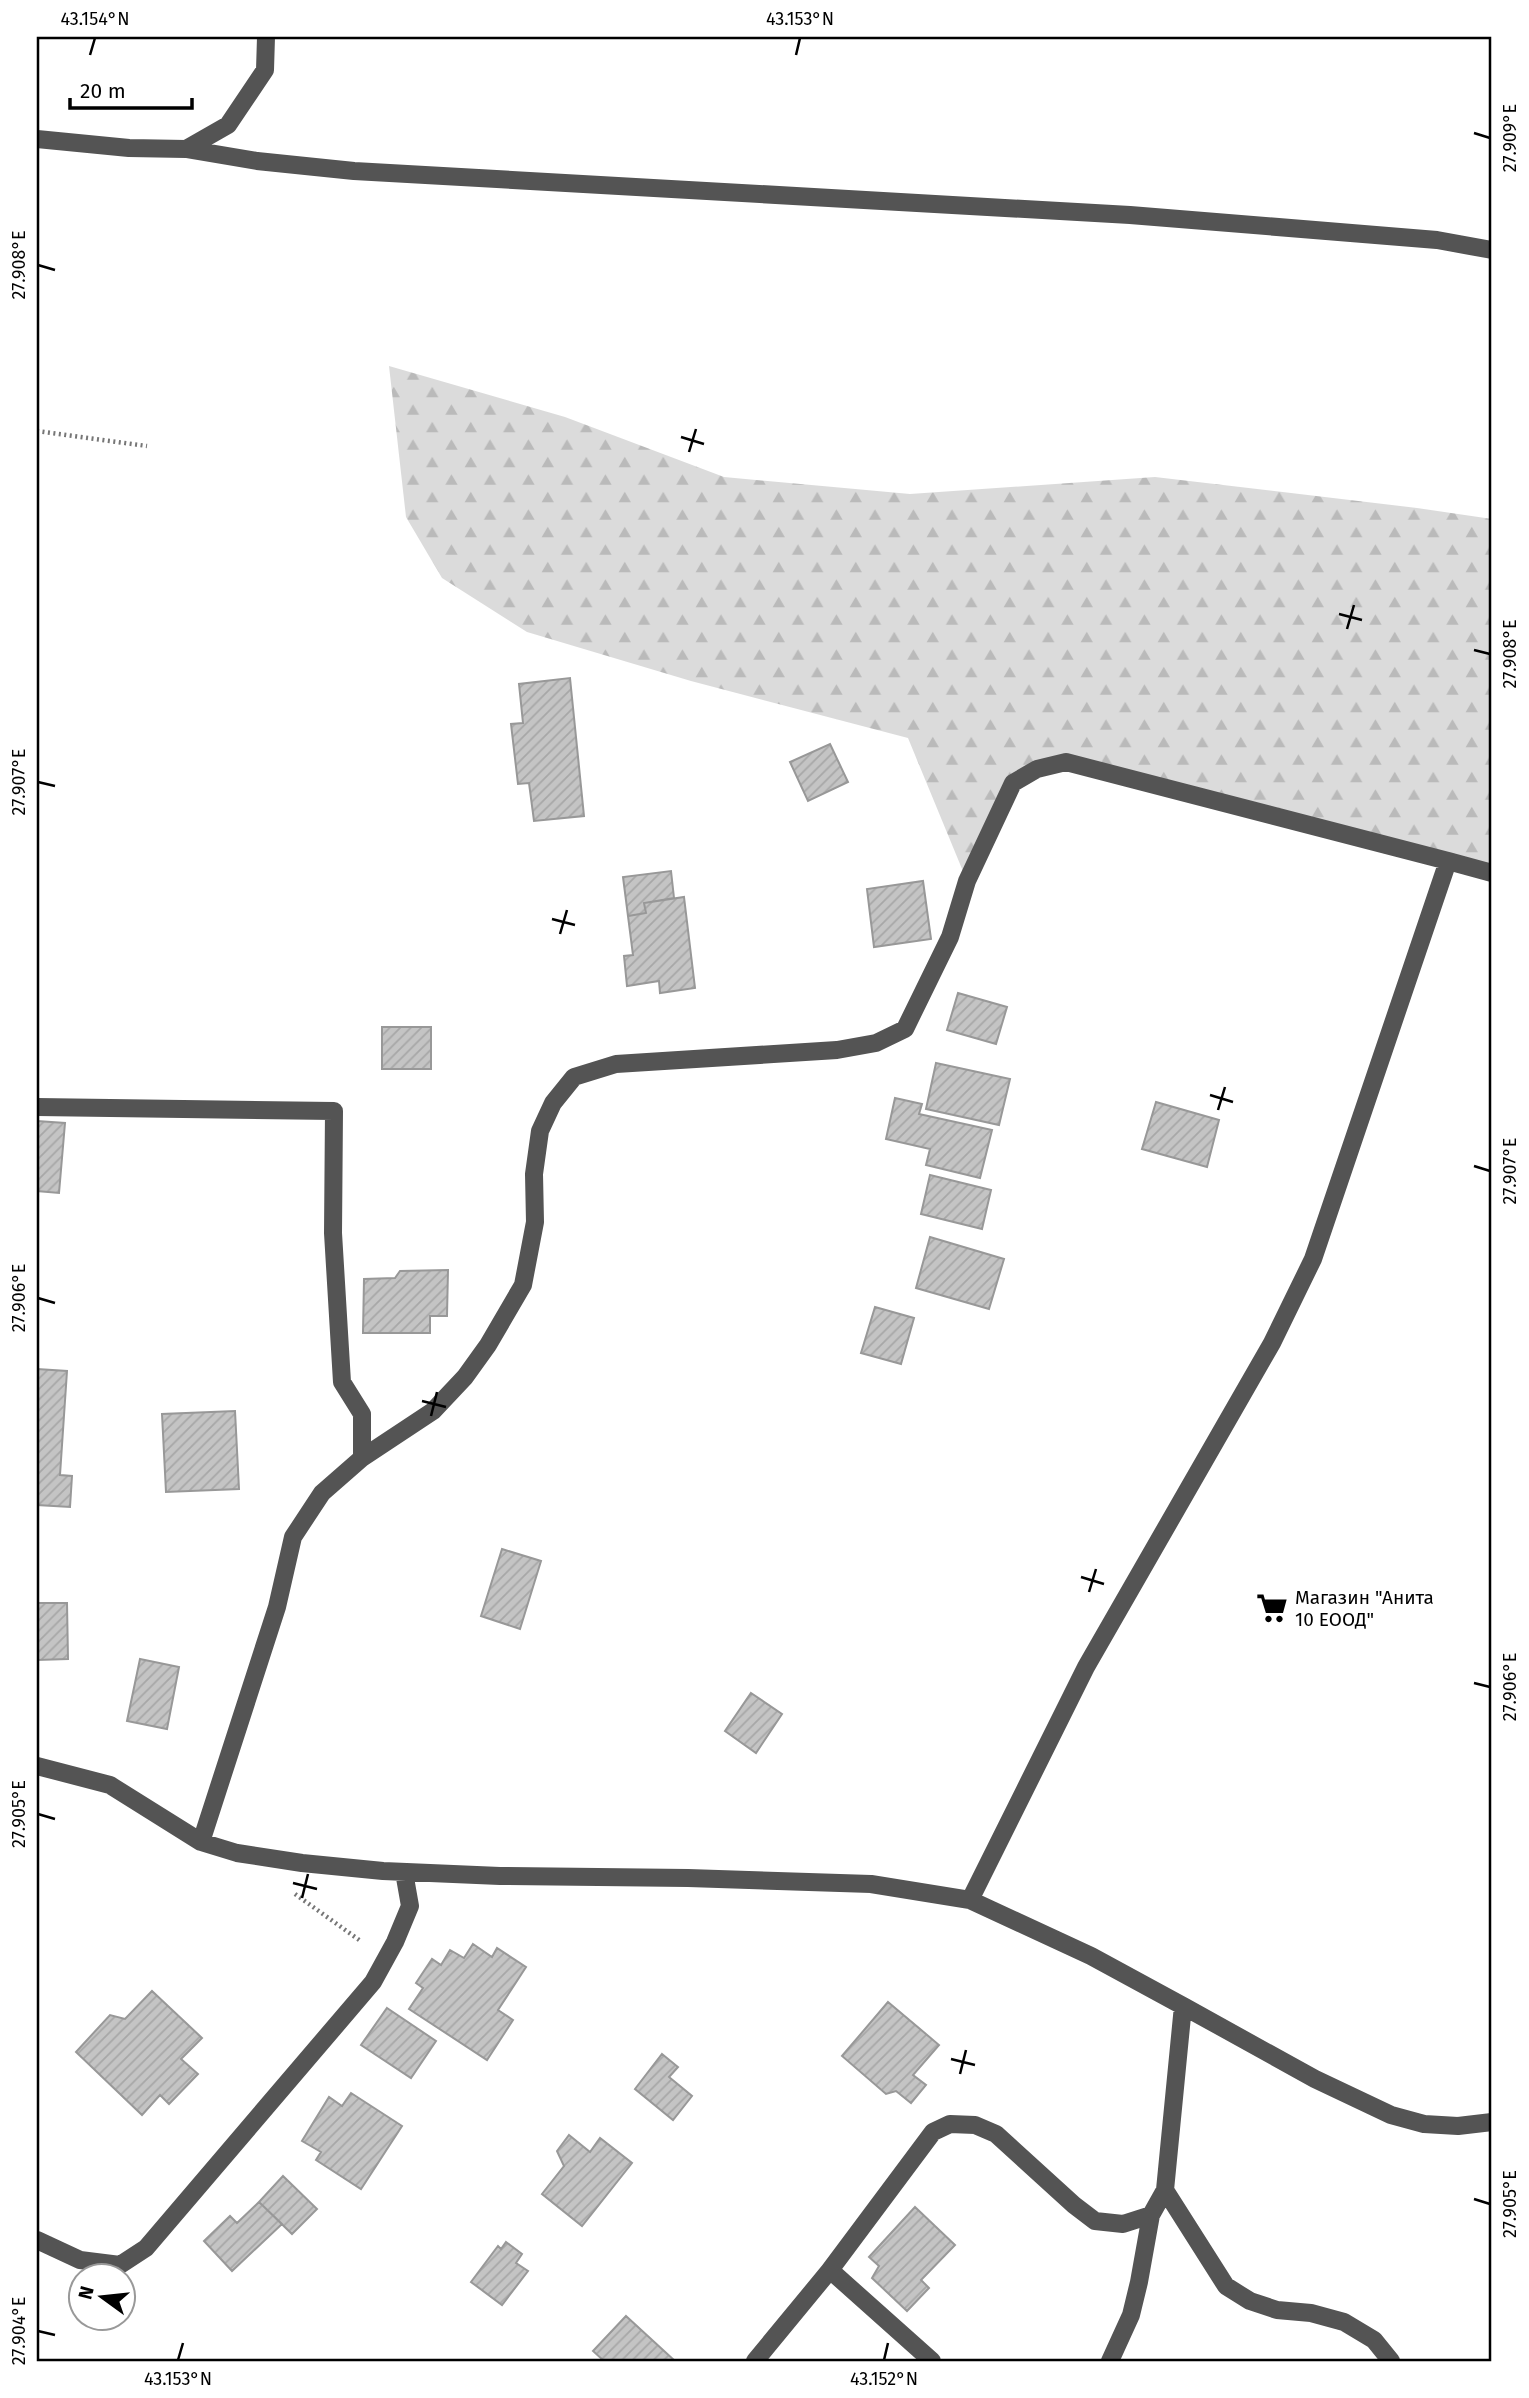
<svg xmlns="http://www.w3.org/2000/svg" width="1529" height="2398" font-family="'Fira Sans',sans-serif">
	<defs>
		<pattern id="forest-firs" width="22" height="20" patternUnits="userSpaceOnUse" patternTransform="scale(1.75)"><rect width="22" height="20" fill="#dbdbdb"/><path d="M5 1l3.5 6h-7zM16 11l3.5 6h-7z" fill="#bababa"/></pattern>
		<pattern id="building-hatch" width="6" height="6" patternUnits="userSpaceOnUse" patternTransform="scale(1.75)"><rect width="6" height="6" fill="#c4c4c4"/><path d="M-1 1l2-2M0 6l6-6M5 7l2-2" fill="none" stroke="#a7a7a7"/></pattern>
	</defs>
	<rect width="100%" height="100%" fill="#fff"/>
	<!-- forest -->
	<path fill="url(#forest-firs)" d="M389 366 565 417 724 477 910 494 1155 477 1417 508 1492 519V873L1066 762 1013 783 967 881 908 738 691 681 527 632 442 578 406 517Z"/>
	<!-- building -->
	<path fill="url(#building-hatch)" stroke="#989898" stroke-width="2" d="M570 678 584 816 534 821 529 783 518 784 511 724 523 723 519 684Z
		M830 744 848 782 808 801 790 762Z
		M671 871 674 898 644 903 646 913 628 916 623 877Z
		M923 881 931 939 874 947 867 889Z
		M684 897 695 988 660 993 659 981 627 986 624 956 633 955 628 916 646 913 644 903Z
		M958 993 1007 1007 996 1044 947 1030Z
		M382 1027H431V1069H382Z
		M936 1063 1010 1079 999 1125 926 1109Z
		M895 1098 922 1104 919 1114 992 1130 980 1178 926 1165 930 1149 886 1139Z
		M1156 1102 1219 1120 1207 1167 1142 1149Z
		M37 1121 65 1123 59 1193 37 1191Z
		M930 1175 991 1190 982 1229 921 1214Z
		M930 1237 1004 1259 989 1309 916 1288Z
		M448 1270 447 1316H430V1333H363L364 1279 395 1278 400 1271Z
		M875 1307 914 1318 901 1364 861 1353Z
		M37 1369 67 1371 60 1475 72 1476 70 1507 37 1505Z
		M235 1411 239 1489 166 1492 162 1414Z
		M502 1549 541 1561 520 1629 481 1616Z
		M37 1603H67L68 1659 37 1660Z
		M140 1659 179 1667 167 1729 127 1721Z
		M751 1693 782 1714 756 1753 725 1731Z
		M473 1944 492 1957 497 1948 526 1967 498 2010 513 2020 487 2060 409 2009 423 1988 416 1983 432 1959 441 1965 450 1950 464 1958Z
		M152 1991 202 2038 181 2059 198 2074 169 2104 160 2095 142 2115 76 2052 110 2015 125 2019Z
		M888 2002 939 2045 913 2075 926 2085 911 2103 896 2091 886 2094 842 2056Z
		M387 2008 436 2041 411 2078 361 2045Z
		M662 2054 678 2067 669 2077 692 2096 673 2120 635 2089Z
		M351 2093 402 2126 361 2189 316 2160 321 2152 302 2141 329 2097 342 2106Z
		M569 2135 590 2152 600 2138 632 2163 582 2226 542 2194 564 2166 557 2151Z
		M283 2176 317 2209 292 2234 259 2202Z
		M259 2202 282 2224 232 2271 204 2241 230 2216 237 2223Z
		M915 2207 955 2245 921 2280 929 2288 907 2311 872 2278 879 2266 869 2257Z
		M506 2242 522 2254 516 2263 528 2271 502 2305 471 2282 498 2246 501 2249Z
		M626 2316 675 2361H604L593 2351Z"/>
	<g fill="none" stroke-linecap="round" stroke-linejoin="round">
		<!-- path -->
		<path stroke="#767676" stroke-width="4.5" stroke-dasharray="2 3.5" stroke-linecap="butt" d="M37 431 147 446
			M295 1894 362 1942"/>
		<!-- minor -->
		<path stroke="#545454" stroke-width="18" d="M37 139 129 148 186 149 257 161 354 171 1130 215 1437 240 1492 250
			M186 149 228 125 265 70 266 37
			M37 1107 334 1111 333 1233 342 1382 362 1414V1458
			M37 1766 110 1785 201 1842 237 1853 302 1863 383 1871 500 1876 688 1878 871 1884 970 1900 1091 1956 1183 2006 1165 2190
			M201 1842 277 1607 293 1537 322 1493 362 1458 433 1411 465 1377 488 1345 523 1285 535 1222 534 1174 540 1131 553 1103 574 1077 616 1064 837 1050 876 1043 905 1029 950 937 967 881 1013 783 1037 769 1066 762 1448 861
			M970 1900 1086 1667 1272 1343 1313 1259 1448 861 1492 873
			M1183 2006 1315 2079 1391 2115 1424 2124 1458 2126 1492 2122
			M37 2240 80 2260 120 2265 146 2248 373 1982 395 1942 410 1906 404 1872
			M755 2361 830 2270
			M932 2361 830 2270 933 2132 950 2124 975 2125 996 2134 1074 2205 1095 2221 1123 2224 1151 2215
			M1110 2361 1131 2315 1139 2282 1151 2215 1165 2190 1226 2286 1250 2301 1277 2310 1311 2313 1344 2322 1374 2340 1391 2361"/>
	</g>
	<!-- ticks -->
	<path fill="none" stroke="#000" stroke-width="2.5" d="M90 55 95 38M796 55 800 38M1474 133 1490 138M38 265 55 270M681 437 704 444M689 452 696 429M1339 614 1362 620M1347 629 1354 605M1474 650 1490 654M38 782 55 786M552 919 575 925M560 934 567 910M1210 1095 1233 1102M1218 1110 1225 1087M1474 1166 1490 1171M38 1298 55 1303M422 1401 446 1407M431 1416 437 1392M1081 1577 1104 1584M1089 1592 1096 1569M1474 1683 1490 1687M38 1814 55 1819M293 1883 317 1889M302 1898 308 1874M951 2059 975 2065M960 2074 966 2050M1474 2199 1490 2204M38 2331 55 2335M178 2360 183 2343M884 2360 888 2343"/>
	<!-- icons -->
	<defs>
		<symbol id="supermarket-bare" viewBox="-9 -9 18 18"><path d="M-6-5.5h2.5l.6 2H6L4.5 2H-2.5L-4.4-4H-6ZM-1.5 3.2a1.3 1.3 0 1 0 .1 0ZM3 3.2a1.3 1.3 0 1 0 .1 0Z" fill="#000" stroke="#fff" stroke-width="2.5" paint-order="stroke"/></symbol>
	</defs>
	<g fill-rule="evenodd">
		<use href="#supermarket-bare" x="1250" y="1586" width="44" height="44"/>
	</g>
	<g text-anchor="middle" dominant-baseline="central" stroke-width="5" stroke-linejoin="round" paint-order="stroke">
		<!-- poi labels -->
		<g font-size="19" fill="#000" stroke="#fff" text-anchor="start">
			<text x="1295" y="1597">Магазин "Анита<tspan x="1295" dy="22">10 ЕООД"</tspan></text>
		</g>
	</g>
	<!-- border -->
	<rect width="1529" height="2398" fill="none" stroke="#ffffff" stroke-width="77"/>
	<!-- north arrow -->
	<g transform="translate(102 2297) rotate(285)"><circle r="33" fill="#ffffff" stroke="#999999" stroke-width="2"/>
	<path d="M0-5L12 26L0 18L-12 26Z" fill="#000000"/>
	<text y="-10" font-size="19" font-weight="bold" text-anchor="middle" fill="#000000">N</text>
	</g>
	<!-- scale -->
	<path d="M70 98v10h122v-10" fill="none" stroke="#000000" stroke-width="3.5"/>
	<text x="80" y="98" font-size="21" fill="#000000" stroke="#ffffff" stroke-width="5" paint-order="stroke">20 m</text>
	<rect x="38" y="38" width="1452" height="2322" fill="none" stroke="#000" stroke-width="2.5"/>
	<g font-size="18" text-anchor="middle" fill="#000">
		<text x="95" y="25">43.154°N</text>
		<text x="800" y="25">43.153°N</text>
		<text transform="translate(1510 138) rotate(-90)" y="6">27.909°E</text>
		<text transform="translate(19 265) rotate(-90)" y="6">27.908°E</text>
		<text transform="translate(1510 654) rotate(-90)" y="6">27.908°E</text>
		<text transform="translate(19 782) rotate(-90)" y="6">27.907°E</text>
		<text transform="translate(1510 1171) rotate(-90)" y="6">27.907°E</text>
		<text transform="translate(19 1298) rotate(-90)" y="6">27.906°E</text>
		<text transform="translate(1510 1687) rotate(-90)" y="6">27.906°E</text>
		<text transform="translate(19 1814) rotate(-90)" y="6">27.905°E</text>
		<text transform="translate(1510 2204) rotate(-90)" y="6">27.905°E</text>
		<text transform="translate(19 2331) rotate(-90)" y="6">27.904°E</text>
		<text x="178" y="2385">43.153°N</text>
		<text x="884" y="2385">43.152°N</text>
	</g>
</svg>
